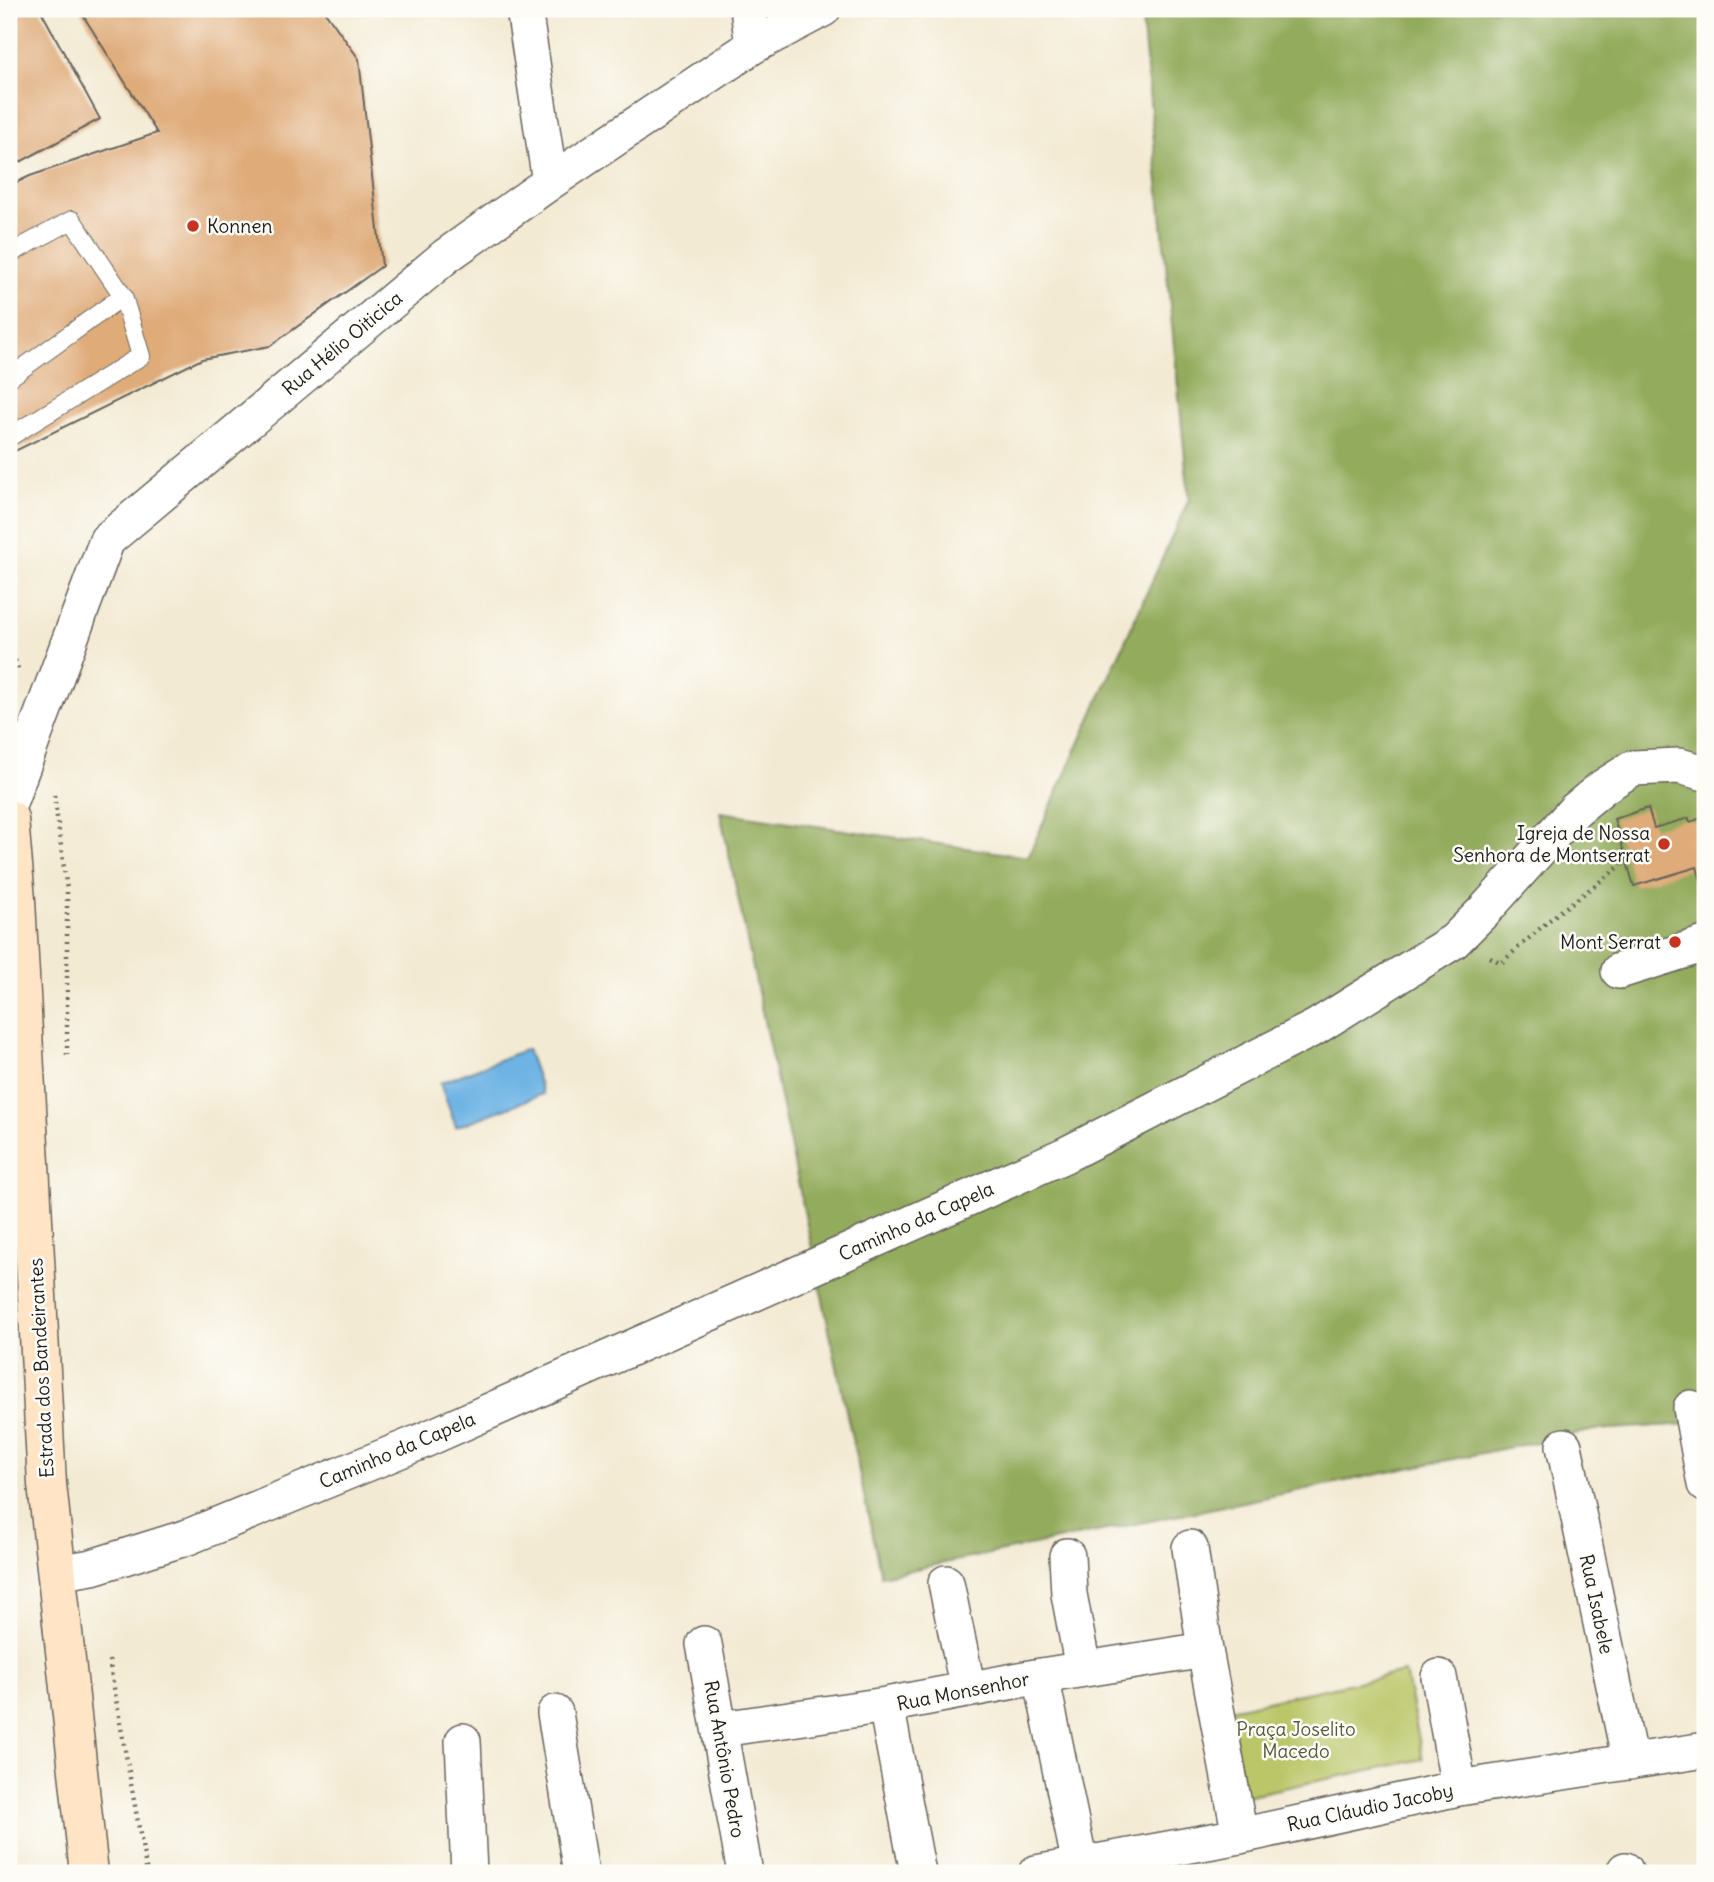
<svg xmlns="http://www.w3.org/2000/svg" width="1714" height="1882" font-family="Delius,sans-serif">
	<rect width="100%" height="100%" fill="#fdfcf7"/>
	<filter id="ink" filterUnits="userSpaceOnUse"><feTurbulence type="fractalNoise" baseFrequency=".0143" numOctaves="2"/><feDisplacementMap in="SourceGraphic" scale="14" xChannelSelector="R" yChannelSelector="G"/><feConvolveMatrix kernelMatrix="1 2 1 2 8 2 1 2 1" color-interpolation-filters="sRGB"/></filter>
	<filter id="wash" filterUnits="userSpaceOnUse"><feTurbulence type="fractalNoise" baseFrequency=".00686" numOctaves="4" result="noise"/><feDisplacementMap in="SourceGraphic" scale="28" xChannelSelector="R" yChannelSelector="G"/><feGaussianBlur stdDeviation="1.57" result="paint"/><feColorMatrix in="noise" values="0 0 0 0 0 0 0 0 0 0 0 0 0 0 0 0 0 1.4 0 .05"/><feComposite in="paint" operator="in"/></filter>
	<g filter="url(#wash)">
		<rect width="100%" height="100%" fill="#f3ead3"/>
		<!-- green -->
		<path fill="#bac668" stroke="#6b7142" stroke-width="2" d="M1405 1672 1423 1759 1245 1796 1229 1709Z"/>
		<!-- forest -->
		<path fill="#93ab5c" stroke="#58643c" stroke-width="2" d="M1141 9H1705V1423L1595 1430 881 1576 720 812 1028 857 1189 499Z"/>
		<!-- water -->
		<path fill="#6db3e4" stroke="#446880" stroke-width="2" d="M527 1049 543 1094 456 1127 440 1083Z"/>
		<g id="blocks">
			<!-- building -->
			<path fill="#dfab79" d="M9 9H40L100 119 9 168Z
				M79 9H323L359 59 382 266 270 346 202 359 9 454V186L30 176 157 133Z
				M1648 808 1654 828 1689 818 1690 822 1705 817V883L1702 884 1697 867 1634 886 1614 819Z"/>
		</g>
	</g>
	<g filter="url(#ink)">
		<use href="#blocks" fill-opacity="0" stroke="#67645c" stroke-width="2"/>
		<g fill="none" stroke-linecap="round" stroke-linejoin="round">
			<defs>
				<path id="lane" d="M9 254 72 220 123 296 9 378
					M9 437 141 356 123 296"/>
				<path id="street" d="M524 9 550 182
					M748 9 753 46
					M9 803 107 540 446 256 550 182 753 46 823 9
					M1619 971 1705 944
					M1691 1408 1705 1484
					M1564 1446 1630 1762
					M1190 1548 1205 1650 1240 1836
					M1067 1556 1069 1594 1083 1669
					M56 1573 92 1567 188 1537 420 1442 1065 1155 1316 1027 1454 941 1485 910 1575 810 1603 787 1633 768 1679 766 1705 773
					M946 1583 968 1690
					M704 1644 745 1873
					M1041 1676 1080 1865
					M1439 1677 1459 1788
					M886 1705 918 1873
					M555 1713 581 1873
					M721 1729 886 1705 1041 1676 1205 1650
					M463 1741 469 1873
					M1625 1870 1626 1873
					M1036 1873 1240 1836 1459 1788 1705 1750"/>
				<path id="secondary" d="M9 819 16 900 47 1484 89 1873"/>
			</defs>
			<!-- lane casing -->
			<use href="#lane" stroke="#67645c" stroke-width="20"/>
			<!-- street casing -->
			<use href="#street" stroke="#67645c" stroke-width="38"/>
			<!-- secondary casing -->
			<use href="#secondary" stroke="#67645c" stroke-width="41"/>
			<!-- path -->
			<path stroke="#67645c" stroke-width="4.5" stroke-dasharray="2 5" stroke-linecap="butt" d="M9 640 18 669
				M54 795 67 890V1058
				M1490 957 1501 963 1553 917 1627 861
				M109 1660 147 1873"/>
			<!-- lane -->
			<use href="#lane" stroke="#fff" stroke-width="18"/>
			<!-- street -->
			<use href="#street" stroke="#fff" stroke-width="35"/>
			<!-- secondary -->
			<use href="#secondary" stroke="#ffe4c6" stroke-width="38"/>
		</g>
	</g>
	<!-- markers -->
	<g fill="#c8321e" stroke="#fdfcf7" stroke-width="2.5">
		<circle cx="193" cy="226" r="7"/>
		<circle cx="1664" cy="844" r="7"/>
		<circle cx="1675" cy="942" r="7"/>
	</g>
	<g text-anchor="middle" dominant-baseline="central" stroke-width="5" stroke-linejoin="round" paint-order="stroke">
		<!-- poi labels -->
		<g font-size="19" fill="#1c1c1c" stroke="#fdfcf7" text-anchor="end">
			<text x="207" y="226" text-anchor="start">Konnen</text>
			<text x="1650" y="833">Igreja de Nossa<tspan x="1650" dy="22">Senhora de Montserrat</tspan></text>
			<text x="1661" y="942">Mont Serrat</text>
		</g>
		<!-- street labels -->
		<g font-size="19" fill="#1c1c1c" stroke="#fdfcf7">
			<text transform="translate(342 343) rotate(-40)">Rua Hélio Oiticica</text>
			<text transform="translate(916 1221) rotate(-24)">Caminho da Capela</text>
			<text transform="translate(41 1368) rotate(-93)">Estrada dos Bandeirantes</text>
			<text transform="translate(397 1450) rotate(-23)">Caminho da Capela</text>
			<text transform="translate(1597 1604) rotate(78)">Rua Isabele</text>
			<text transform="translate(963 1691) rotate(-11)">Rua Monsenhor</text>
			<text transform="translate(725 1759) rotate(80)">Rua Antônio Pedro</text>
			<text transform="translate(1370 1807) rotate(-12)">Rua Cláudio Jacoby</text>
		</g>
		<!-- park labels -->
		<g font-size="19" fill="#535837" stroke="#fdfcf7">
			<text x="1296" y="1729">Praça Joselito<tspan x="1296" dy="22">Macedo</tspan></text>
		</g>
	</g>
	<!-- margin -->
	<rect width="1714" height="1882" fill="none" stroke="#fdfcf7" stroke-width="35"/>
</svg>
